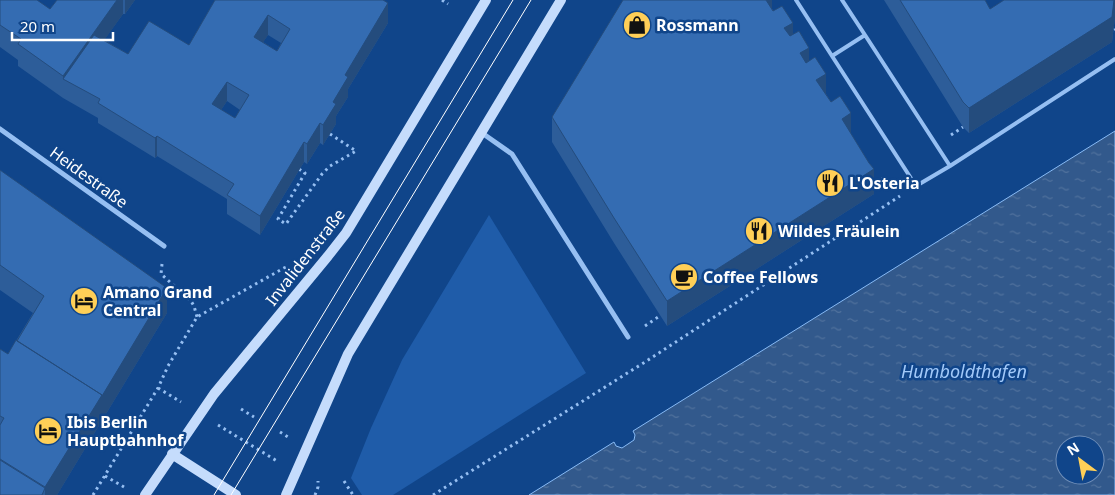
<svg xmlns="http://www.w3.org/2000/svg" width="1115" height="495" font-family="'Noto Sans',sans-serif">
	<defs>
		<pattern id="water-ripples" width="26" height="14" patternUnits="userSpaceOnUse" patternTransform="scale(1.25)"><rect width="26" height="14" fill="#32598c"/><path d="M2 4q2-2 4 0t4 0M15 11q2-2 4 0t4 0" fill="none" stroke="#51729d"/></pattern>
	</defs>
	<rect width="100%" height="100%" fill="#10458a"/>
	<!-- grass -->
	<path fill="#1f5ca9" d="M489 215 586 373 393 495H362L351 478 371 428 402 360Z"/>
	<!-- water -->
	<path fill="url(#water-ripples)" stroke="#87baf5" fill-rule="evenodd" d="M1115 131V495H529L614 442 616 446 622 448 634 440 635 435 633 431ZM1065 445H1095V475H1065Z"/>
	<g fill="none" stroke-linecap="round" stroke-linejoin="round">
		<!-- path -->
		<path stroke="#96bff2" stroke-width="3" stroke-dasharray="2.5 4" stroke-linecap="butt" d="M442 0 448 4
			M1114 30 1115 29
			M951 135 963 127
			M299 169 305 173 278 219 286 224 322 174 330 166 356 151 330 134
			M871 186 887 176
			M162 264 161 274 191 301 194 306 197 317
			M645 326 661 315
			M158 388 181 402
			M241 409 254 417
			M218 425 277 461
			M280 432 288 437
			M105 476 124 487
			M344 481 353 495
			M93 495 158 388 168 366 197 317 284 268 289 266
			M315 495 318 487V481
			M433 495 645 362 900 196"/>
		<!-- lane -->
		<path stroke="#96bff2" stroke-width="4" d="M796 0 832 56 865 35 842 0
			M865 35 950 166
			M832 56 916 186 950 166 1115 59"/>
		<!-- street -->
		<path stroke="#96bff2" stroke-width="5" d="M0 129 164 246
			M482 133 512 154 628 337"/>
		<!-- secondary -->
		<path stroke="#c5dcfc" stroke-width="10" d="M172 454 236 495
			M145 495 214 394 328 256 346 233 486 0
			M286 495 348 354 561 0"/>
		<!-- tram -->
		<path stroke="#fff" stroke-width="1" d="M214 495 513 0
			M231 495 531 0"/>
	</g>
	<!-- wall -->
	<path fill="#2d5d99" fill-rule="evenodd" d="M0 0 50 9 57 0H135L125 14H123L104 40 128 54 189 45 215 0 388 23 348 89V97L336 116V124L323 145 320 143 307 164 304 162 260 235 227 214V199L157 156 155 158 98 123V118L63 98 18 66V60L0 47ZM268 35 281 43 277 51 263 42ZM227 101 240 110 235 118 221 110Z
		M772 0V9L793 34 809 61 826 94 851 134 874 194 667 326 614 243 552 142V117Z
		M884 0H985L990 9 1115 0V17L1112 42 969 133 963 127Z
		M0 170 167 313 57 495H0V349L8 354 33 313 0 290Z"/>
	<!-- shaded-wall -->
	<path fill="#244c7d" d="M117 0H123V14L73 84 63 79V76Z
		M125 0H135L125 14Z
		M763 0H772V14Z
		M1114 0H1115V17L1112 42 969 133V108Z
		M388 3V23L348 89V97L336 116V124L323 145V125L345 75Z
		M268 15V35L254 56V37Z
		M793 23V48L784 28Z
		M809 48V72L800 53Z
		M826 74V99L816 80Z
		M227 82V101L212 124V104Z
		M851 113V138L842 119Z
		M320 123V143L307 164V144Z
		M157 136V156L155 158V138Z
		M304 142V162L260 235V216Z
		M874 169V194L667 326V301Z
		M167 288V313L57 495H45V487Z"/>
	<!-- building -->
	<path fill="#346cb2" stroke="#244c7d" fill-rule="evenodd" d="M0 0H37L50 9 57 0H117L63 76 18 44 21 39 0 25Z
		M215 0H383L388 3 345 75 348 77 333 102 336 104 323 125 320 123 307 144 304 142 260 216 227 195 234 184 157 136 155 138 98 103 100 99 63 79 94 35 128 54 149 21 189 45ZM268 15 290 29 277 51 254 37ZM227 82 249 95 235 118 212 104Z
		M623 0H766L773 11 782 6 793 23 784 28 790 36 799 31 809 48 800 53 806 63 815 57 826 74 816 80 831 102 840 96 851 113 842 119 869 163 874 169 667 301 614 218 552 117Z
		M900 0H985L990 9 1004 0H1114L1112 17 969 108 963 102Z
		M0 170 167 288 102 396V395L17 341 44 296 0 265Z
		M16 340 102 395 45 487 0 459V425L4 418 0 416V349L8 354Z
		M0 460 45 488 42 495H0Z"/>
	<!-- icons -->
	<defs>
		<symbol id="shop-disc" viewBox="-11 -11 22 22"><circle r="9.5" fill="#ffcf57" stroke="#10458a"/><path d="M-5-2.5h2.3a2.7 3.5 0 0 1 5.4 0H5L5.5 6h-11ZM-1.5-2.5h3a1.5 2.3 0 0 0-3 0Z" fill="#111"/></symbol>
		<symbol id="restaurant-disc" viewBox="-11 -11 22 22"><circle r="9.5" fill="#ffcf57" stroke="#10458a"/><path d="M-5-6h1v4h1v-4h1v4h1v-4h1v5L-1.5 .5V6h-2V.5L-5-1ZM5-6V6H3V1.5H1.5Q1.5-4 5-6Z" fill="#111"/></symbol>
		<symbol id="cafe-disc" viewBox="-11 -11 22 22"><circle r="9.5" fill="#ffcf57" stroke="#10458a"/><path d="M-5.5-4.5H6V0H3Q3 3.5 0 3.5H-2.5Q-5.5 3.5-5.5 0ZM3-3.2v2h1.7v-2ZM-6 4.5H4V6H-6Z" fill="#111"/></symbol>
		<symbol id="hotel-disc" viewBox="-11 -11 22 22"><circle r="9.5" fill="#ffcf57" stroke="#10458a"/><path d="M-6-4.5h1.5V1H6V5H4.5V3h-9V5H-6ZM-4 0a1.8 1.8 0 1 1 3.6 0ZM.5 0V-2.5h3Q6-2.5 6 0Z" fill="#111"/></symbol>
	</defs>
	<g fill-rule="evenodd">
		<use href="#shop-disc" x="621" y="9" width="32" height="32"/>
		<use href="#restaurant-disc" x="814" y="167" width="32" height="32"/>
		<use href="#restaurant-disc" x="743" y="215" width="32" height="32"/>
		<use href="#cafe-disc" x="668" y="261" width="32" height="32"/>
		<use href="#hotel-disc" x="68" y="285" width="32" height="32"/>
		<use href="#hotel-disc" x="32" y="415" width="32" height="32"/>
	</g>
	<g text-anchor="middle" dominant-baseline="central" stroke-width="5" stroke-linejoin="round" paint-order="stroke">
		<!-- poi labels -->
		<g font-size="16" font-weight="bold" fill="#fff" stroke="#10458a" text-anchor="start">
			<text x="656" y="25">Rossmann</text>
			<text x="849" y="183">L'Osteria</text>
			<text x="778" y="231">Wildes Fräulein</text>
			<text x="703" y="277">Coffee Fellows</text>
			<text x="103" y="292">Amano Grand<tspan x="103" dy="18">Central</tspan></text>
			<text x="67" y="422">Ibis Berlin<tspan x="67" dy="18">Hauptbahnhof</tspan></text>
		</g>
		<!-- street labels -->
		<g font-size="16" fill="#fff" stroke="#10458a">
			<text transform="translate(89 177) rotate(36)">Heidestraße</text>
			<text transform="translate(305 257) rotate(-52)">Invalidenstraße</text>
		</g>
		<!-- water labels -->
		<g font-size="18" font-style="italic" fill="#a2c9f9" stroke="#10458a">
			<text x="964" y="371">Humboldthafen</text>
		</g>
	</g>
	<!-- north arrow -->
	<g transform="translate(1080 460) rotate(328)"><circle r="24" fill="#10458a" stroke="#708fb9"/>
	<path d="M0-4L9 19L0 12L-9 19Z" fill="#ffcf57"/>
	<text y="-8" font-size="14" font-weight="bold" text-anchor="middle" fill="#ffffff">N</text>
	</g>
	<!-- scale -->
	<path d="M12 32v8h101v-8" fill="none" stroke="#ffffff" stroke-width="2.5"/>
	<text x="20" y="32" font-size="15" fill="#ffffff" stroke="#10458a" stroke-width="4" paint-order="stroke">20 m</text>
</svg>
